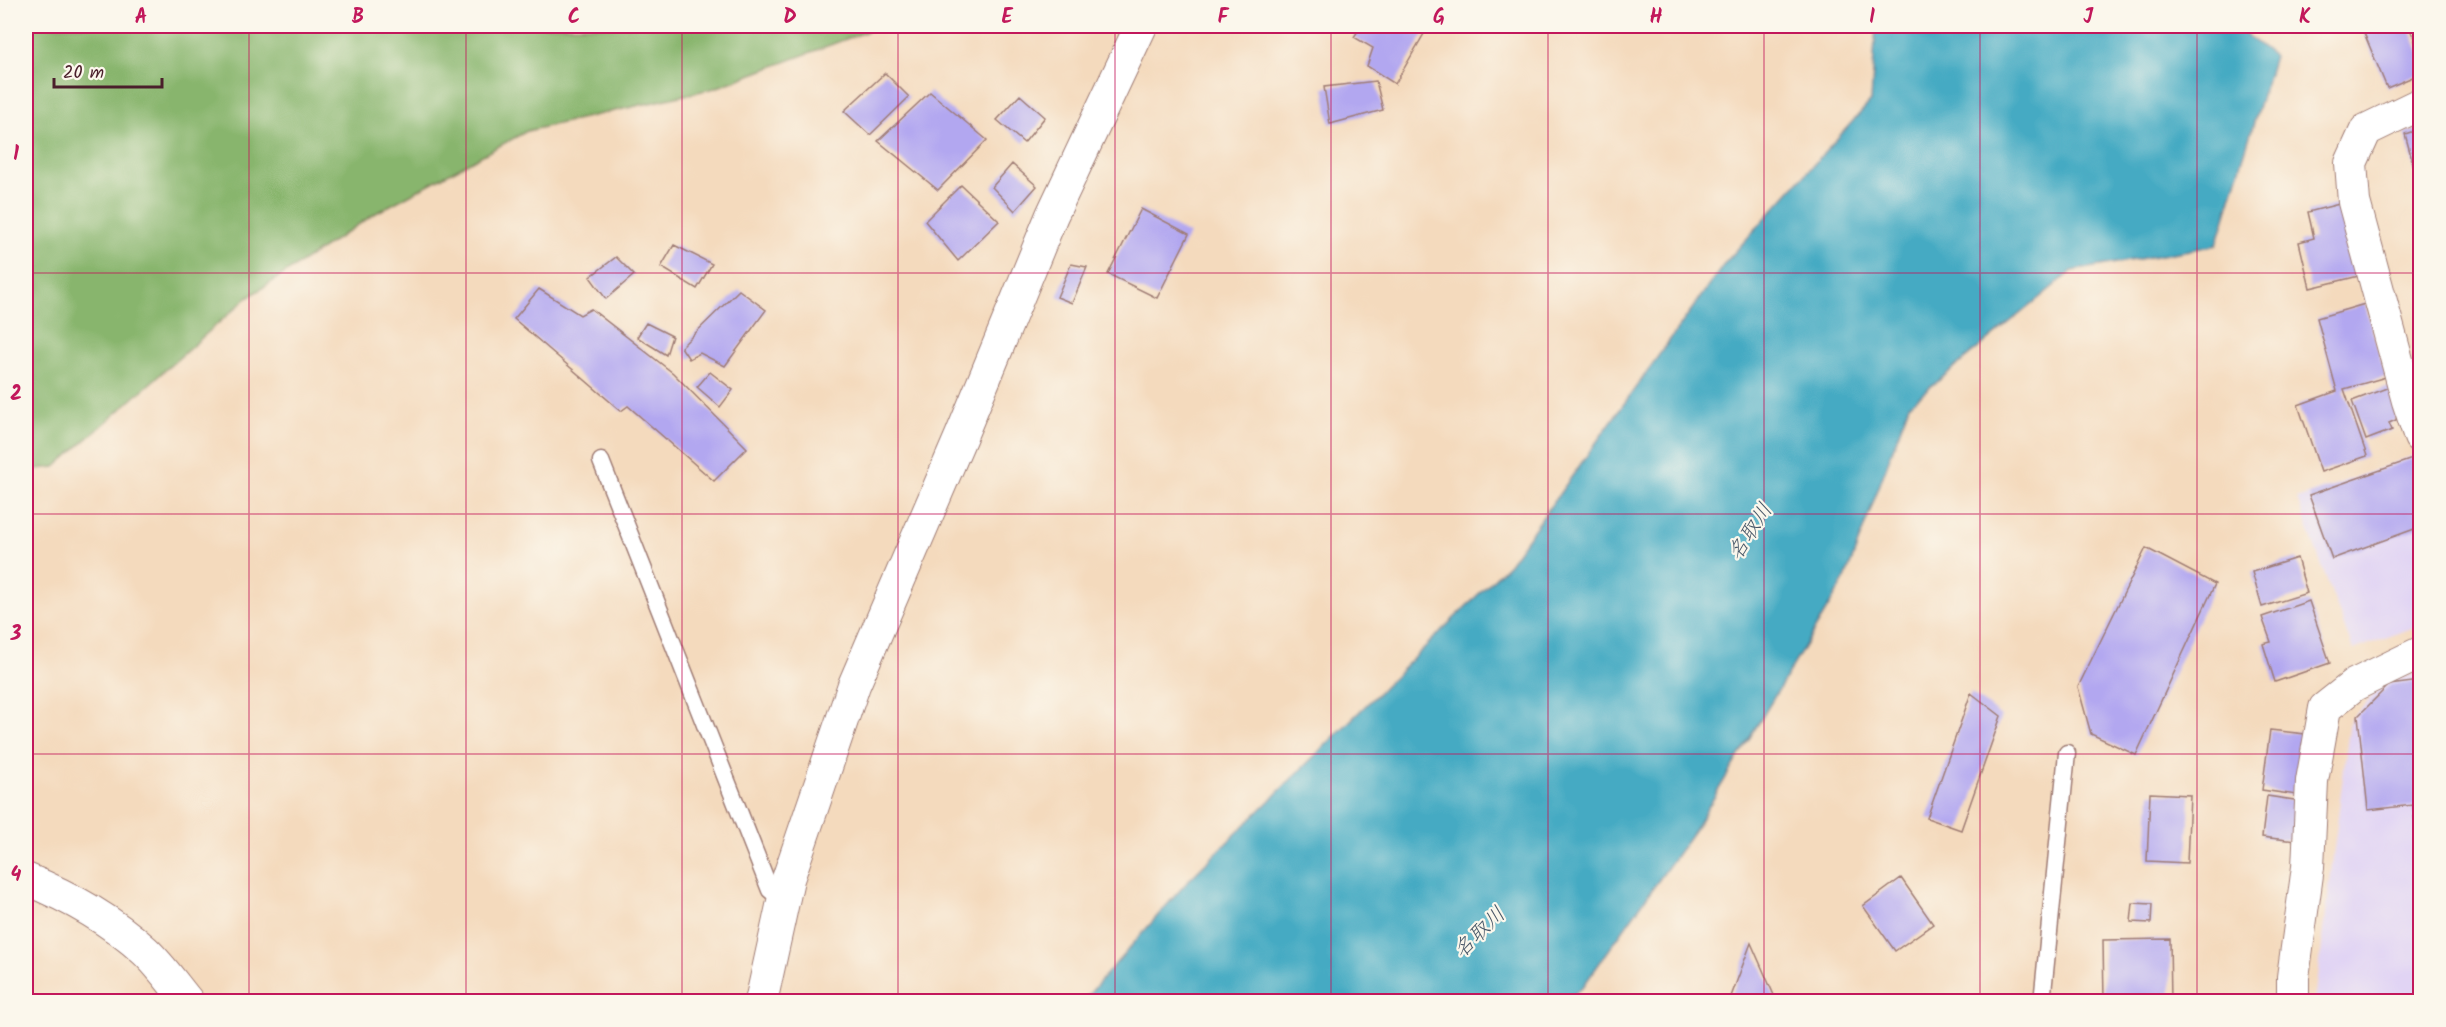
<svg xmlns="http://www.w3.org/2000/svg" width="2446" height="1027" font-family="Kalam,'Klee One',sans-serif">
	<rect width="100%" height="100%" fill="#fbf7ec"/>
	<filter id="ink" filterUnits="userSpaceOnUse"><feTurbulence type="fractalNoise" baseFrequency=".0167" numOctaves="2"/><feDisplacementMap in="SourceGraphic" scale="12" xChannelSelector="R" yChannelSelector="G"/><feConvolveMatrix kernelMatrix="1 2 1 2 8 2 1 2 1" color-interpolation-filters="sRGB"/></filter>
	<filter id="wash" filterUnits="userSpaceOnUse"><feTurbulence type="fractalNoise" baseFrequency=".008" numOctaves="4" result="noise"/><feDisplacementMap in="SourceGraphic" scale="24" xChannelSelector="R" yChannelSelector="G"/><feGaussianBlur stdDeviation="1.35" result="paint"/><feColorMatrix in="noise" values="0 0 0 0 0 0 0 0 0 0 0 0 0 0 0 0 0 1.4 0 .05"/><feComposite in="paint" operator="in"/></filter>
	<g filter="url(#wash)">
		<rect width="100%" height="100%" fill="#f4dabd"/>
		<!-- built -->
		<path fill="#e1d4f4" d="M2415 455 2420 471V625L2353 650 2297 499Z
			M2420 673V1001L2315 1002 2350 720 2386 681Z"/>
		<!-- forest -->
		<path fill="#88b56d" stroke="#696a4c" stroke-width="1.5" d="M26 26H881L715 88 527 131 376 213 247 298 55 467 26 470Z"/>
		<!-- water -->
		<path fill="#44aac3" stroke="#476477" stroke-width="1.5" d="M1876 26H2235L2274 56 2217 245 2072 271 1909 405 1845 579 1695 829 1584 985 1566 1001H1083L1188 881 1509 564 1725 263 1871 101Z"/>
		<g id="blocks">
			<!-- building -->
			<path fill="#b2a7f0" d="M1361 26H1414L1425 32 1395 84 1367 66 1373 48 1354 37Z
				M2383 26H2409L2420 54V74L2387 88 2364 33Z
				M885 73 909 97 870 135 844 111Z
				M1376 81 1383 110 1330 124 1324 87Z
				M930 92 987 140 938 190 878 141Z
				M1020 95 1045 117 1024 143 997 120Z
				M2420 129V201L2415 182H2418L2405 134Z
				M1012 164 1037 186 1015 211 992 187Z
				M961 185 999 221 958 261 925 221Z
				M2347 202 2363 275 2310 288 2299 242 2314 238 2308 212Z
				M1141 209 1189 234 1157 298 1108 274Z
				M674 245 712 264 697 289 661 267Z
				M616 257 634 275 606 299 590 277Z
				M1071 264 1087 267 1072 303 1057 297Z
				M539 289 580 315 591 309 673 373 747 448 714 481 628 406 621 411 514 319Z
				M739 290 766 310 725 366 700 353 689 359 681 347Z
				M2365 304 2386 377 2344 389 2367 456 2321 472 2298 405 2337 391 2317 318Z
				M646 323 672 336 666 355 637 337Z
				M710 372 733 390 720 407 697 387Z
				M2392 386 2397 414 2396 420 2389 423 2392 430 2366 440 2352 401Z
				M2418 457 2420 464V527L2332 559 2309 495Z
				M2146 548 2215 584 2136 755 2091 734 2078 687Z
				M2297 558 2307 593 2262 607 2252 572Z
				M2309 601 2330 663 2275 682 2263 644 2271 642 2262 617Z
				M2420 681V859H2419L2413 805 2368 810 2358 716 2389 685Z
				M1971 693 2001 716 1961 830 1927 818Z
				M2270 730 2305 734 2297 795 2262 790Z
				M2150 793 2190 795 2187 863 2147 861Z
				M2267 796 2301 801 2296 841 2262 837Z
				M1901 878 1933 924 1895 951 1863 906Z
				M2133 903 2152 904 2151 923 2131 922Z
				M2170 939 2171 1002H2104L2103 940Z
				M1751 943 1777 1002H1729Z"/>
		</g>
	</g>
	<g filter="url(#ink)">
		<use href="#blocks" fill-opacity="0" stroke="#9f7c74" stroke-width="1.5"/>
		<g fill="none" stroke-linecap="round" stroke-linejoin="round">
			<defs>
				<path id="service" d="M601 461 770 890 783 901
					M2042 1002 2067 753"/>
				<path id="minor" d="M2420 104 2366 130 2351 163 2354 202 2408 401 2420 437
					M26 879C68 896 111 920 145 951 161 966 174 985 188 1002
					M761 1002 788 879 854 685 961 436 1052 215 1141 26
					M2293 1002V977L2308 867 2312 781 2325 708 2354 685 2420 653"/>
			</defs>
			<!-- service casing -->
			<use href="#service" stroke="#9f7c74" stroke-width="19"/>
			<!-- minor casing -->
			<use href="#minor" stroke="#9f7c74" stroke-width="34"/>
			<!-- service -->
			<use href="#service" stroke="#fff" stroke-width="16"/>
			<!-- minor -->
			<use href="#minor" stroke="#fff" stroke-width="32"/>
		</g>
	</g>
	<!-- grid -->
	<path fill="none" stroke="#c2185b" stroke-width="1.5" stroke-opacity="0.55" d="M249 26V1002M466 26V1002M682 26V1002M898 26V1002M1115 26V1002M1331 26V1002M1548 26V1002M1764 26V1002M1980 26V1002M2197 26V1002M26 273H2420M26 514H2420M26 754H2420"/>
	<g text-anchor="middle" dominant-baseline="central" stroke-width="4.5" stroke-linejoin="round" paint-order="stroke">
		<!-- water labels -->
		<g font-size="21" font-style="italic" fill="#485768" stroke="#fbf7ec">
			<text transform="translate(1751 532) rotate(-57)">名取川</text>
			<text transform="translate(1480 933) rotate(-44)">名取川</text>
		</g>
	</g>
	<!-- margin -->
	<rect width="2446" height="1027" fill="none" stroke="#fbf7ec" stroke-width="66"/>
	<!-- scale -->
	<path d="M54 78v9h108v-9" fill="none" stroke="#4a1f2b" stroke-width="3"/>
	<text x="63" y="78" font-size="18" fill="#4a1f2b" stroke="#fbf7ec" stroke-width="4.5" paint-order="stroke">20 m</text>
	<rect x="33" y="33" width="2380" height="961" fill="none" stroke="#c2185b" stroke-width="2"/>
	<g font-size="20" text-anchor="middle" font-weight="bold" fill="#c2185b">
		<text x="141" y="23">A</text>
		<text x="358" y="23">B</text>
		<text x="574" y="23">C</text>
		<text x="790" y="23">D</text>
		<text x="1007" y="23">E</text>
		<text x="1223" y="23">F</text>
		<text x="1439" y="23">G</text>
		<text x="1656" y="23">H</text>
		<text x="1872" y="23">I</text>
		<text x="2088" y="23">J</text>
		<text x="2305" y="23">K</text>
		<text x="16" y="160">1</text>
		<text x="16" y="400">2</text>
		<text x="16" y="640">3</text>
		<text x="16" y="881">4</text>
	</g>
</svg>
